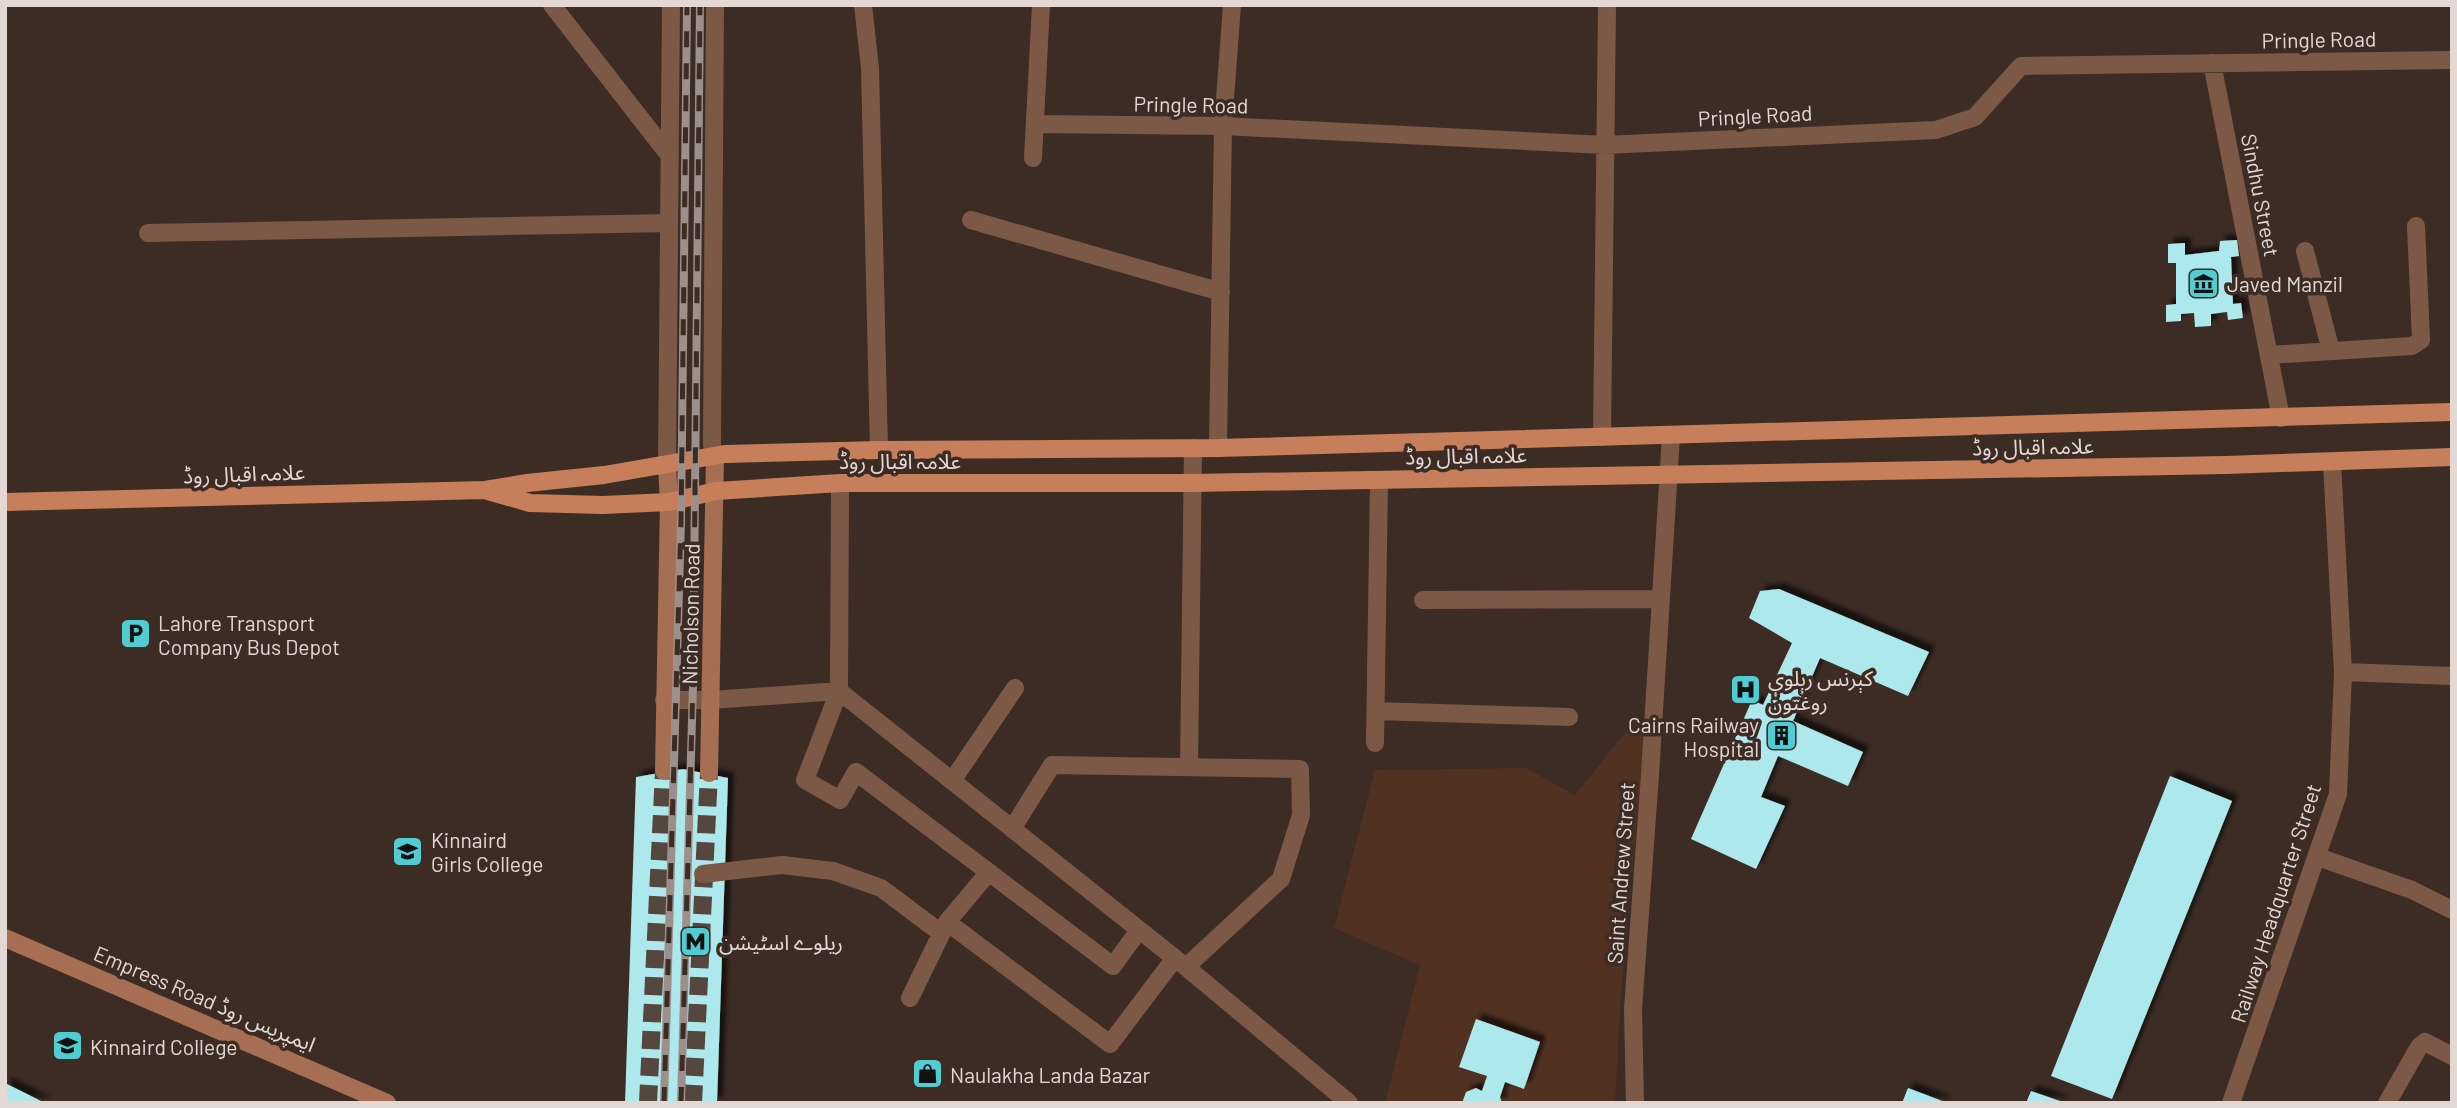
<svg xmlns="http://www.w3.org/2000/svg" width="2457" height="1108" font-family="Barlow,'Noto Sans Arabic',sans-serif">
	<defs>
		<filter id="shadow"><feDropShadow dx="6" dy="-6" stdDeviation="2" flood-color="#0009"/></filter>
	</defs>
	<rect width="100%" height="100%" fill="#3c2c24"/>
	<!-- green -->
	<path fill="#513121" d="M1628 729 1645 730 1620 1009 1615 1103H1385L1420 965 1334 928 1375 770 1526 768 1575 795Z"/>
	<!-- building -->
	<path fill="#ade9ec" filter="url(#shadow)" d="M2237 240 2239 256 2231 257 2233 304 2241 303 2243 318 2228 320 2227 312 2211 314V326L2195 327 2194 313 2181 314V321L2166 322V305L2176 304V263H2168V244L2185 243V255L2219 251 2220 241Z
		M1779 589 1929 652 1908 696 1820 658 1793 721 1863 752 1848 786 1778 756 1761 797 1785 806 1756 869 1691 839 1752 700 1763 705 1792 643 1749 618 1760 591Z
		M683 769 728 778 717 1103H625L636 777Z
		M2170 776 2232 801 2112 1099 2051 1076Z
		M1476 1019 1540 1042 1524 1089 1505 1082 1500 1097 1502 1103H1462L1466 1092 1476 1088 1482 1091 1487 1076 1459 1067Z
		M5 1083 45 1103H5Z
		M1908 1088 1945 1102V1103H1902Z
		M2031 1091 2063 1102V1103H2026Z"/>
	<g fill="none" stroke-linecap="round" stroke-linejoin="round">
		<!-- secondary-tunnel -->
		<path stroke="#55463e" stroke-width="18" stroke-dasharray="18 9" stroke-linecap="butt" d="M648 1103 664 771
			M693 1103 709 773"/>
		<!-- minor -->
		<path stroke="#7c5947" stroke-width="18" d="M552 5 669 155
			M715 5 712 445 715 456
			M863 5 870 68 879 450
			M2212 63 2281 418
			M1036 124 1223 126 1604 145 1936 130 1975 117 2021 66 2452 60
			M1033 158 1041 5
			M971 220 1221 292
			M148 233 669 223
			M2305 251 2331 351
			M2269 355 2412 346 2421 340 2416 226
			M1602 437 1607 5
			M1218 448 1223 126 1232 5
			M667 465 671 5
			M840 483 839 691 805 780 840 800 856 772 1113 966 1139 930
			M1423 600 1661 599
			M2343 672 2452 676
			M664 700H711L839 691 1186 967 1349 1103
			M1376 711 1569 717
			M1375 743 1379 480
			M1189 767 1193 448
			M952 781 1015 688
			M1012 829 1052 765 1300 769 1301 815 1281 879 1186 967
			M2318 857 2412 890 2452 910
			M703 874 782 865 833 871 881 888 941 933
			M947 922 1110 1044 1175 958
			M910 998 947 922 989 872
			M1635 1103 1633 1009 1650 775 1671 436
			M2231 1103 2338 794 2343 672 2332 462
			M2387 1103 2419 1047 2425 1042 2452 1056"/>
		<!-- secondary -->
		<path stroke="#a66e52" stroke-width="18" d="M664 771 669 502 667 465
			M709 773 715 456
			M5 938 387 1103"/>
		<!-- primary -->
		<path stroke="#c67f5a" stroke-width="18" d="M488 491 530 503 603 505 669 502 716 491 840 483H1192L2226 465 2452 457
			M5 502 485 490 527 483 604 475 725 454 879 450 1218 448 2452 412"/>
		<defs>
			<path id="rail" d="M664 1103 681 522 687 5
				M681 1103 693 685 700 5"/>
		</defs>
		<!-- rail casing -->
		<use href="#rail" stroke="#9d908a" stroke-width="8"/>
		<!-- rail -->
		<use href="#rail" stroke="#3c2c24" stroke-width="5" stroke-dasharray="16" stroke-linecap="butt"/>
	</g>
	<!-- icons -->
	<defs>
		<symbol id="museum-square" viewBox="-11 -11 22 22"><rect x="-9" y="-9" width="18" height="18" rx="4" fill="#51ccd3" stroke="#3c2c24"/><path d="M0-6L6-3V-2H-6V-3ZM-5-1h2V3h-2ZM-1-1h2V3h-2ZM3-1h2V3H3ZM-6 4H6V6H-6Z" fill="#111"/></symbol>
		<symbol id="parking-square" viewBox="-11 -11 22 22"><rect x="-9" y="-9" width="18" height="18" rx="4" fill="#51ccd3" stroke="#3c2c24"/><path d="M-3.5-5.5H1a3.5 3.5 0 0 1 0 7H-1V5.5H-3.5ZM-1-3.4V-.6H.8a1.4 1.4 0 0 0 0-2.8Z" fill="#111"/></symbol>
		<symbol id="hospital-square" viewBox="-11 -11 22 22"><rect x="-9" y="-9" width="18" height="18" rx="4" fill="#51ccd3" stroke="#3c2c24"/><path d="M-5-5h3v3.5h4V-5h3V5h-3V1.5h-4V5h-3Z" fill="#111"/></symbol>
		<symbol id="building-square" viewBox="-11 -11 22 22"><rect x="-9" y="-9" width="18" height="18" rx="4" fill="#51ccd3" stroke="#3c2c24"/><path d="M-4-6H4V6H1V3H-1V6H-4ZM-2.5-4.3h1.7v1.8h-1.7ZM.8-4.3h1.7v1.8H.8ZM-2.5-1h1.7V.8h-1.7ZM.8-1h1.7V.8H.8Z" fill="#111"/></symbol>
		<symbol id="university-square" viewBox="-11 -11 22 22"><rect x="-9" y="-9" width="18" height="18" rx="4" fill="#51ccd3" stroke="#3c2c24"/><path d="M0-5L7-2L0 1L-7-2ZM-4 1L0 2.5L4 1V4Q0 6-4 4Z" fill="#111"/></symbol>
		<symbol id="metro-square" viewBox="-11 -11 22 22"><rect x="-9" y="-9" width="18" height="18" rx="4" fill="#51ccd3" stroke="#3c2c24"/><path d="M-5.5 5V-5H-3L0 0L3-5H5.5V5H3V-.5L0 4L-3-.5V5Z" fill="#111"/></symbol>
		<symbol id="shop-square" viewBox="-11 -11 22 22"><rect x="-9" y="-9" width="18" height="18" rx="4" fill="#51ccd3" stroke="#3c2c24"/><path d="M-5-2.5h2.3a2.7 3.5 0 0 1 5.4 0H5L5.5 6h-11ZM-1.5-2.5h3a1.5 2.3 0 0 0-3 0Z" fill="#111"/></symbol>
	</defs>
	<g fill-rule="evenodd">
		<use href="#museum-square" x="2186" y="266" width="35" height="35"/>
		<use href="#parking-square" x="118" y="616" width="35" height="35"/>
		<use href="#hospital-square" x="1728" y="672" width="35" height="35"/>
		<use href="#building-square" x="1764" y="718" width="35" height="35"/>
		<use href="#university-square" x="390" y="834" width="35" height="35"/>
		<use href="#metro-square" x="678" y="924" width="35" height="35"/>
		<use href="#university-square" x="50" y="1028" width="35" height="35"/>
		<use href="#shop-square" x="910" y="1056" width="35" height="35"/>
	</g>
	<g text-anchor="middle" dominant-baseline="central" stroke-width="7" stroke-linejoin="round" paint-order="stroke">
		<!-- street labels -->
		<g font-size="21" fill="#e3d8d3" stroke="#3c2c24">
			<text transform="translate(2319 39) rotate(-1)">Pringle Road</text>
			<text transform="translate(1191 104) rotate(1)">Pringle Road</text>
			<text transform="translate(1755 115) rotate(-3)">Pringle Road</text>
			<text transform="translate(2261 195) rotate(79)">Sindhu Street</text>
			<text transform="translate(2033 446) rotate(-1)">علامہ اقبال روڈ</text>
			<text transform="translate(1466 455) rotate(-1)">علامہ اقبال روڈ</text>
			<text x="900" y="460">علامہ اقبال روڈ</text>
			<text transform="translate(244 473) rotate(-2)">علامہ اقبال روڈ</text>
			<text transform="translate(690 614) rotate(-89)">Nicholson Road</text>
			<text transform="translate(1620 873) rotate(-86)">Saint Andrew Street</text>
			<text transform="translate(2275 903) rotate(-72)">Railway Headquarter Street</text>
			<text transform="translate(205 998) rotate(23)">Empress Road ایمپریس روڈ</text>
		</g>
		<!-- poi labels -->
		<g font-size="21" fill="#e3d8d3" stroke="#3c2c24" text-anchor="start">
			<text x="2227" y="283">Javed Manzil</text>
			<text x="158" y="622">Lahore Transport<tspan x="158" dy="24">Company Bus Depot</tspan></text>
			<text x="1768" y="677">کېرنس رېلوې<tspan x="1768" dy="24">روغتون</tspan></text>
			<text x="1759" y="724" text-anchor="end">Cairns Railway<tspan x="1759" dy="24">Hospital</tspan></text>
			<text x="431" y="839">Kinnaird<tspan x="431" dy="24">Girls College</tspan></text>
			<text x="719" y="941">ریلوے اسٹیشن</text>
			<text x="90" y="1046">Kinnaird College</text>
			<text x="950" y="1074">Naulakha Landa Bazar</text>
		</g>
	</g>
	<!-- border -->
	<rect width="2457" height="1108" fill="none" stroke="#e3d8d3" stroke-width="14"/>
</svg>
